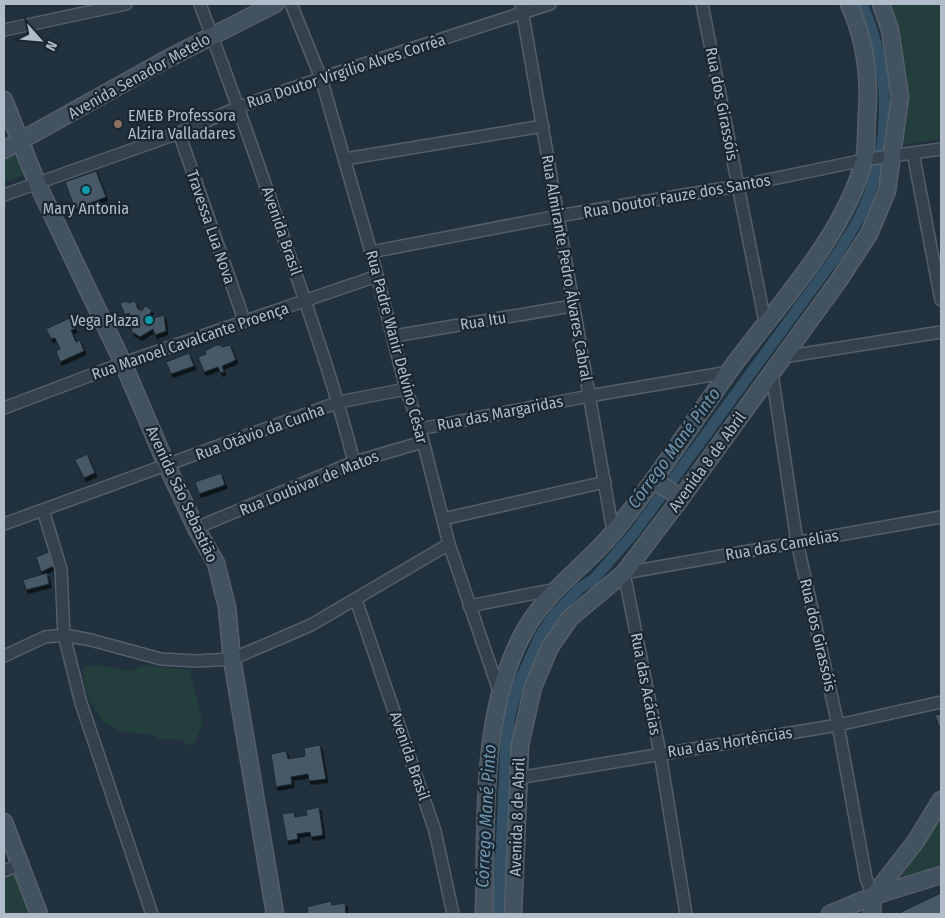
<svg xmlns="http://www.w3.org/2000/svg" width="945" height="918" font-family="'Fira Sans Condensed',sans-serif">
	<defs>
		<filter id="shadow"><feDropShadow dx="2" dy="3.5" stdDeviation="0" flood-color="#0009"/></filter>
	</defs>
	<rect width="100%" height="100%" fill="#21313d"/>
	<!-- green -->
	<path fill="#233e3d" d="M885 4H941V139L899 145Z
		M14 154H20L27 173 4 183V159Z
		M97 665 131 671 143 665 190 670 203 722 196 741 188 746 182 739H158C149 731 137 734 125 732 97 727 82 692 83 667Z
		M941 815V866L904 879 902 876Z
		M15 874 30 914H4V879Z"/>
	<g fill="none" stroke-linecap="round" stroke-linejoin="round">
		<!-- canal -->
		<path stroke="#345065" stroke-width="11" d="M498 914 506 746 510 715 519 683 540 636 554 615 580 588 593 580 634 533 837 255C845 241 855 227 862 212 892 144 892 72 862 4"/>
	</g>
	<!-- building -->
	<path fill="#475966" stroke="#1c2933" filter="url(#shadow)" d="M96 171 106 197 75 209 65 182Z
		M127 301 128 303 135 301 138 309 142 311 145 306 152 310 149 315 154 318 164 315 166 331 155 335 153 329 140 337 132 332 129 313 125 315 120 303Z
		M70 318 75 329 71 330 76 342 80 340 84 351 60 362 56 351 60 349 55 338 51 339 46 329Z
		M216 345H221L222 347 230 345 236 360 222 366 224 372 221 373 218 367 204 372 198 357 206 354 205 351Z
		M189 353 194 366 171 374 166 362Z
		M87 454 95 473 84 478 75 460Z
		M221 473 225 485 199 494 195 482Z
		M49 552 54 566 41 572 36 557Z
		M47 573 49 584 26 590 23 580Z
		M941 714V732L935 715Z
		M320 745 326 779 309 781 308 774 291 777 292 784 276 787 271 754 286 751 288 759 305 756 304 748Z
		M319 807 323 835 311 837 310 832 297 834 298 839 287 841 282 814 294 812 295 817 307 815 306 810Z
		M941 893V914H902L901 912Z
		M331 901 332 905 345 903 346 914H308L307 907Z"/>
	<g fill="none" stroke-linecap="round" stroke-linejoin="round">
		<defs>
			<path id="street" d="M200 4C231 86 260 168 288 251 312 321 336 390 354 462
				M291 4 321 78 371 252 406 389 420 429 449 544 499 691
				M521 4 613 532
				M702 4 765 322
				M4 30 126 4
				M179 133 244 320
				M913 153 941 300
				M345 159 543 126
				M4 195 179 133 239 107 321 78 550 4
				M371 252 558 216 738 186 869 159 941 149
				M394 336 572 306
				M783 357 941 332
				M772 373 797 542 838 725 866 878 873 896
				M4 408 123 363 377 276
				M420 429 589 396 729 372
				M43 510 61 569 64 635 81 703 152 914
				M443 519 605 482
				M4 524 339 402 406 389
				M196 528 354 462 423 442
				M356 600 435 831 453 914
				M469 606 557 589
				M4 656 45 637 64 635 91 640 161 659 197 661 232 659 311 625 449 544
				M517 778 838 725 941 702
				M4 871 19 865
				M686 914 660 753 624 573 941 517"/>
			<path id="secondary" d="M4 100 37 183 123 363 167 466 196 528 216 563 227 607 232 659 275 914
				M4 150 167 59 275 4
				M654 480 681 498
				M4 822 39 914
				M872 911 873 896 916 841 941 800
				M484 914C487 823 479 711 525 630 546 592 584 567 612 534 655 482 691 425 730 370 776 307 843 238 864 161 867 147 866 130 867 115 870 77 865 39 849 4
				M513 914 520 745 533 687 550 647 570 618 624 573 681 498 839 280 869 234 887 191 900 97 890 30 881 4
				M830 914 873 896 941 875"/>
		</defs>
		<!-- street casing -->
		<use href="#street" stroke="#53606a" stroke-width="14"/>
		<!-- secondary casing -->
		<use href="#secondary" stroke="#53606a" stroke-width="19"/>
		<!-- street -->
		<use href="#street" stroke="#35424d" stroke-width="11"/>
		<!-- secondary -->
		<use href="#secondary" stroke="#435260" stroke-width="16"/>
	</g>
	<!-- markers -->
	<circle fill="#8d6e63" stroke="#1a2731" stroke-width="2" cx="118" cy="124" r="5"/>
	<g fill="#0f9aa8" stroke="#1a2731" stroke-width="2">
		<circle cx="86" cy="190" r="5"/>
		<circle cx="149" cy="320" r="5"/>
	</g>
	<g text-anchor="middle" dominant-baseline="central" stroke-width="4.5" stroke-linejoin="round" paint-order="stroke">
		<!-- street labels -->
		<g font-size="16" fill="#b0bdc8" stroke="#1a2731">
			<text transform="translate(346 71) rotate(-18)">Rua Doutor Virgílio Alves Corrêa</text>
			<text transform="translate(139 76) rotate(-29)">Avenida Senador Metelo</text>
			<text transform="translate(722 104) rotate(79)">Rua dos Girassóis</text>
			<text transform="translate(677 196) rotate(-10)">Rua Doutor Fauze dos Santos</text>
			<text transform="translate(211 227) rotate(71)">Travessa Lua Nova</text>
			<text transform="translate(282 231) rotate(71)">Avenida Brasil</text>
			<text transform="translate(567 268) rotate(80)">Rua Almirante Pedro Álvares Cabral</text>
			<text transform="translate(483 321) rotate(-9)">Rua Itu</text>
			<text transform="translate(190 341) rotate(-19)">Rua Manoel Cavalcante Proença</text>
			<text transform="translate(397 347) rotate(75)">Rua Padre Wanir Delvino César</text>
			<text transform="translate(500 413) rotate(-11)">Rua das Margaridas</text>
			<text transform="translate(260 432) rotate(-20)">Rua Otávio da Cunha</text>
			<text transform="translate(707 462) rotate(-54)">Avenida 8 de Abril</text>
			<text transform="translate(309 483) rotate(-22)">Rua Loubivar de Matos</text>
			<text transform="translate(182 494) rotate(65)">Avenida São Sebastião</text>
			<text transform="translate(782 545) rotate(-10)">Rua das Camélias</text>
			<text transform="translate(818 635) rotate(77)">Rua dos Girassóis</text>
			<text transform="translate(646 684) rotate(79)">Rua das Acácias</text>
			<text transform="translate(730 742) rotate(-9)">Rua das Hortências</text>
			<text transform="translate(410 756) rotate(71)">Avenida Brasil</text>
			<text transform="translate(517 817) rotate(-88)">Avenida 8 de Abril</text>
		</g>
		<!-- poi labels -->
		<g font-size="16" fill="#b0bdc8" stroke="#1a2731" text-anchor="start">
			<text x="128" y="115">EMEB Professora<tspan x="128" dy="18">Alzira Valladares</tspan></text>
			<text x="86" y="208" text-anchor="middle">Mary Antonia</text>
			<text x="139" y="320" text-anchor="end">Vega Plaza</text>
		</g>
		<!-- water labels -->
		<g font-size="18" font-style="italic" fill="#6f94ae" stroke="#1a2731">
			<text transform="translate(674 448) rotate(-54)">Córrego Mané Pinto</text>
			<text transform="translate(486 816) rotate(-87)">Córrego Mané Pinto</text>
		</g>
	</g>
	<!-- border -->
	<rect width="945" height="918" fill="none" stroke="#b0bdc8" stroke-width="10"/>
	<!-- north arrow -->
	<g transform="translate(40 40) rotate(117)" stroke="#1a2731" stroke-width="4" paint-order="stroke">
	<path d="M0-4L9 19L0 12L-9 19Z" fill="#b0bdc8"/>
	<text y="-8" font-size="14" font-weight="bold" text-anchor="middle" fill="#b0bdc8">N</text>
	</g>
</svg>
